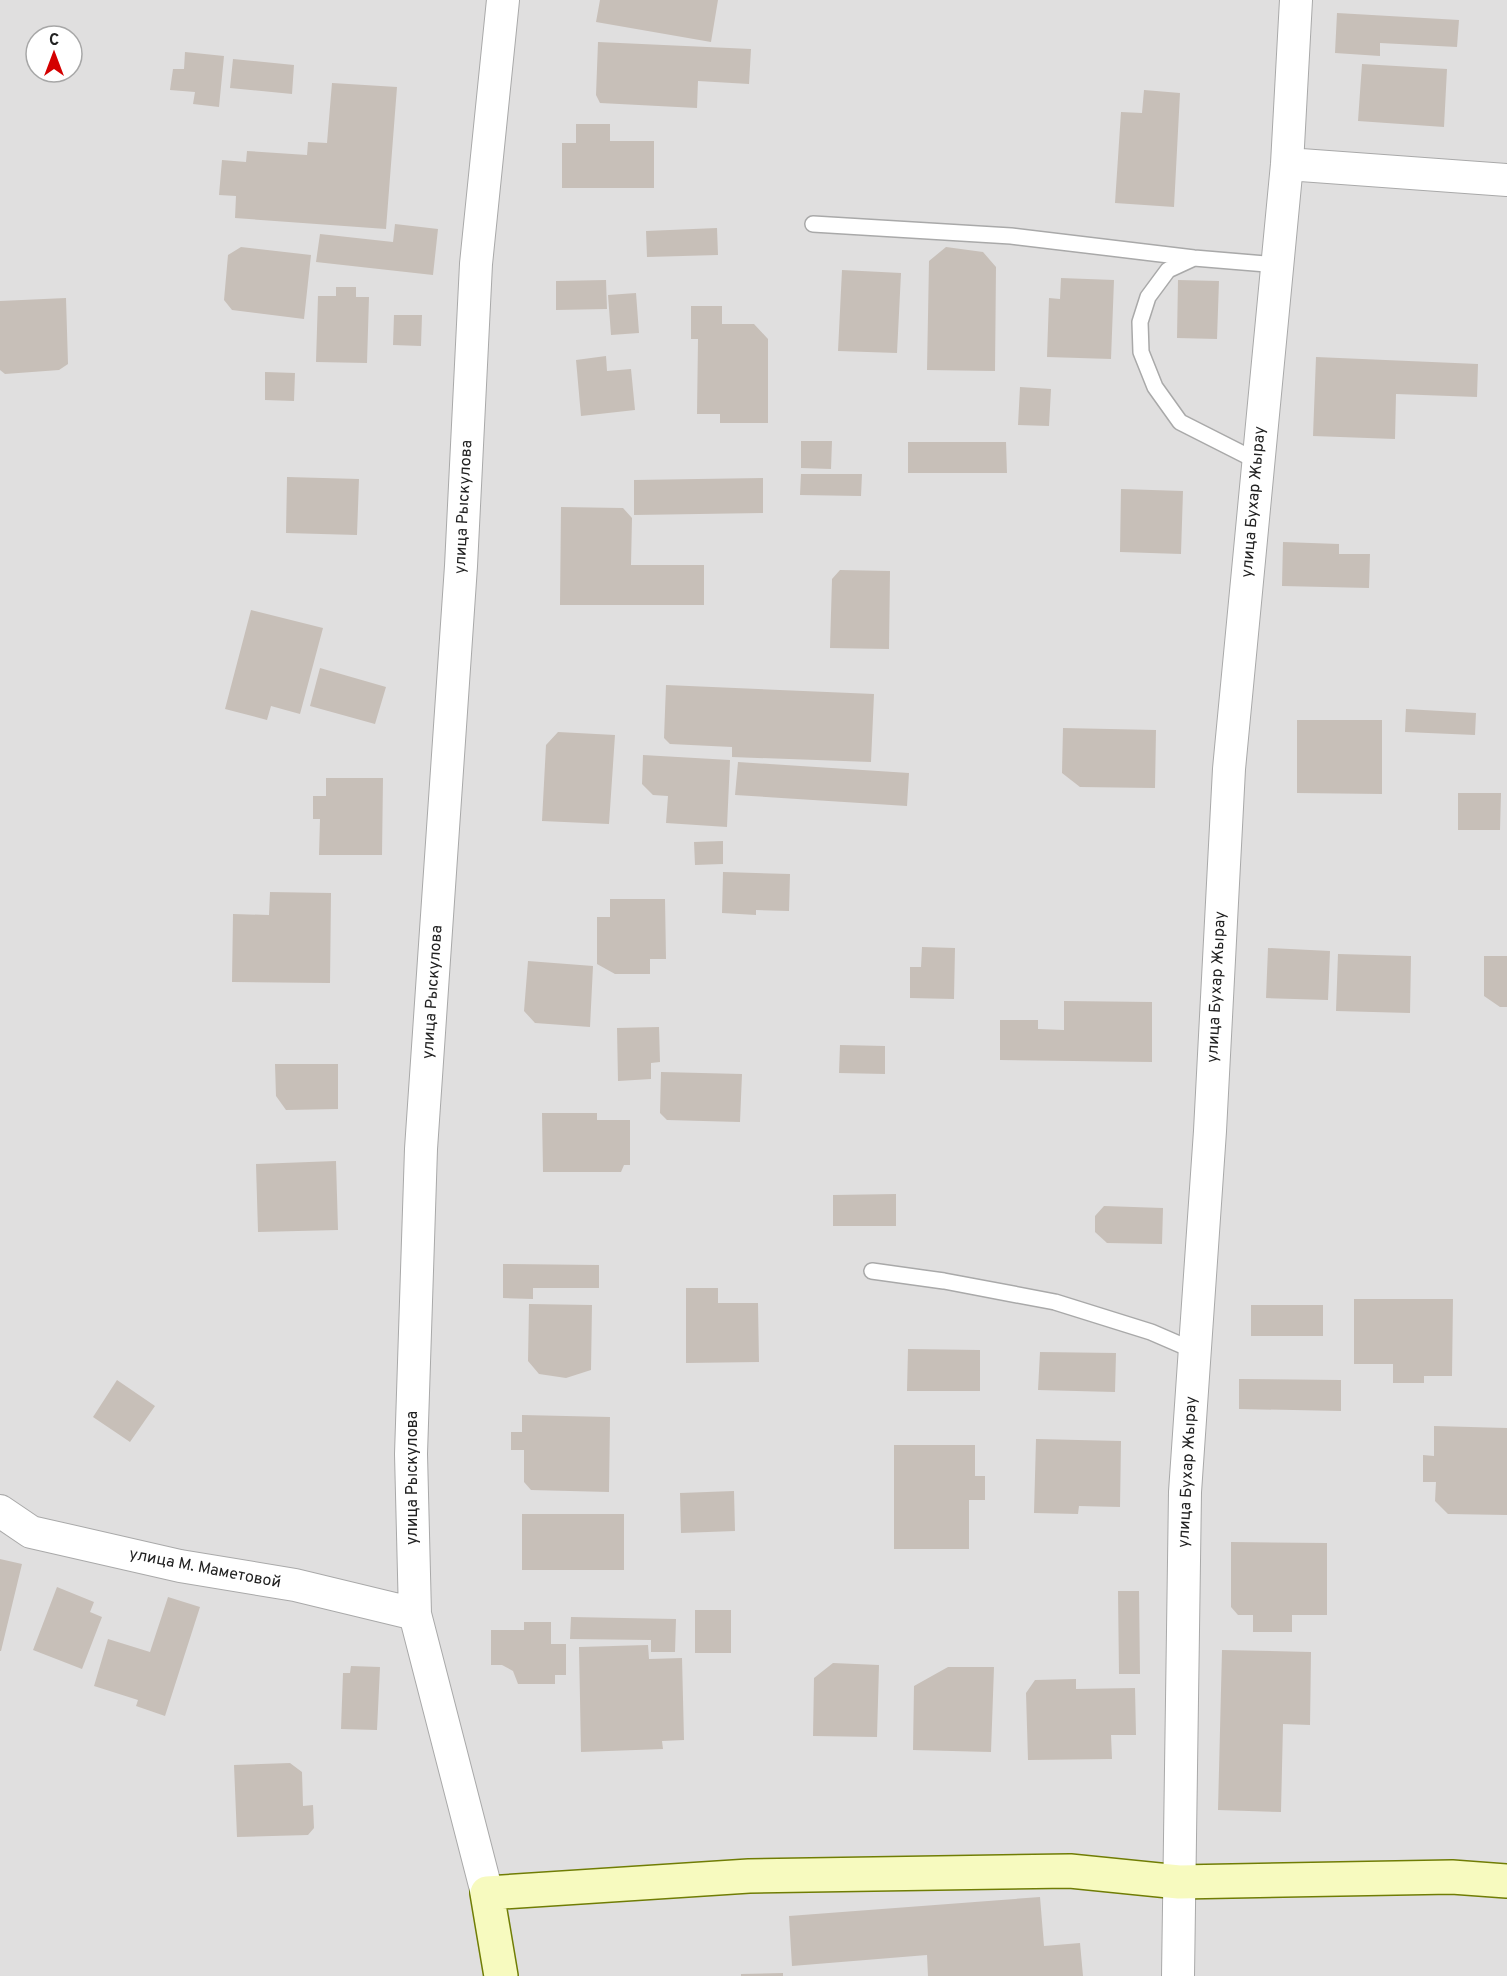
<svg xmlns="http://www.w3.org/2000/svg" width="1507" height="1976" font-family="Overpass,sans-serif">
	<rect width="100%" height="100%" fill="#f2efe9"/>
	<!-- residential -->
	<path fill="#e0dfdf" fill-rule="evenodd" d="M0 0H1507V1976H0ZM36 36H72V72H36Z"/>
	<!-- building -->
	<path fill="#c7bfb8" d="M600 0H718L711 42 596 22Z
		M1337 13 1459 20 1457 47 1380 43V56L1335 53Z
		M598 42 751 49 749 84 698 81 697 108 600 103 596 95Z
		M185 52 224 56 219 107 193 104 195 92 170 90 173 69H184Z
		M233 59 294 65 292 94 230 88Z
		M1362 64 1447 69 1444 127 1358 121Z
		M332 83 397 87 386 229 235 218 236 196 219 195 222 160 246 162 247 151 307 155 308 142 327 143Z
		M1144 90 1180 93 1174 207 1115 203 1121 112 1142 113Z
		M576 124H610V141H654V188H562V143H576Z
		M395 224 438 229 433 275 316 262 320 234 393 242Z
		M717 228 718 255 647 257 646 231Z
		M241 247 311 255 304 319 232 310 224 300 228 255Z
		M946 247 983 252 996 267 995 371 927 370 929 261Z
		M842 270 901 273 897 353 838 351Z
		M1061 278 1114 280 1111 359 1047 357 1049 298 1060 299Z
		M606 280 607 309 556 310V281Z
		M1178 280 1219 281 1217 339 1177 338Z
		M336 287H356V297H369L367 363 316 362 318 296H336Z
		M636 293 639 333 611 335 608 295Z
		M66 298 68 364 59 370 5 374 0 370V301Z
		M691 306H722V324H754L768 339V423H720V414H697L698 339H691Z
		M394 315H422L421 346 393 345Z
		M606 356 607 371 631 369 635 410 581 416 576 360Z
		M1316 357 1478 364 1477 397 1396 394 1395 439 1313 436Z
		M265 372 295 373 294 401 265 400Z
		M1020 387 1051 389 1049 426 1018 425Z
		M801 441H832L831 469 801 468Z
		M908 442H1006L1007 473H908Z
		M801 474H862L861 496 800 495Z
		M287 477 359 479 357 535 286 533Z
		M763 478V513L634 515V480Z
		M1121 489 1183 491 1181 554 1120 552Z
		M561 507 623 508 632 518 631 565H704V605H560Z
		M1283 542 1339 544V554H1370L1369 588 1282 586Z
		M840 570 890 571 889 649 830 648 832 579Z
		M251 610 323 628 300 714 271 706 267 720 225 709Z
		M320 668 386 687 375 724 310 706Z
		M666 685 874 694 871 762 732 757V747L670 744 664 738Z
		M1406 709 1476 713 1475 735 1405 732Z
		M1297 720H1382V794L1297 793Z
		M1063 728 1156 730 1155 788 1080 787 1062 773Z
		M558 732 615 735 609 824 542 821 546 745Z
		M643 755 730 760 727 827 666 823 668 796 653 795 642 784Z
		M738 762 909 773 907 806 735 795Z
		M326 778H383L382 855H319L320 819H313V796H326Z
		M1458 793H1501L1500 830H1458Z
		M723 841V864L695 865 694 842Z
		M723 872 790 874 789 911 756 910V915L722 913Z
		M270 892 331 893 330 983 232 982 233 914 269 915Z
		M610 899H665L666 959H650V974H615L597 964V917H610Z
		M922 947 955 948 954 999 910 998V967H921Z
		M1268 948 1330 951 1328 1000 1266 998Z
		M1338 954 1411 956 1410 1013 1336 1011Z
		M1484 956H1507V1007H1500L1484 996Z
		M528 961 593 966 590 1027 535 1023 524 1011Z
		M1064 1001 1152 1002V1062L1000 1060V1020H1038V1029L1064 1030Z
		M659 1027 660 1062 651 1063V1079L618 1081 617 1028Z
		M840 1045 885 1046V1074L839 1073Z
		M275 1064H338V1109L286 1110 276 1096Z
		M661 1072 742 1074 740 1122 667 1120 660 1113Z
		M542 1113H597V1120H630V1165H624L621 1172H543Z
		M336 1161 338 1230 258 1232 256 1164Z
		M896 1194V1226H833V1195Z
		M1104 1206 1163 1208 1162 1244 1107 1243 1095 1232V1216Z
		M503 1264 599 1265V1288H533V1299L503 1298Z
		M686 1288H718V1303H758L759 1362 686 1363Z
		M1354 1299H1453L1452 1376H1424V1383H1393V1364H1354Z
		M529 1304 592 1305 591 1370 566 1378 539 1374 528 1361Z
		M1251 1305H1323V1336H1251Z
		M908 1349 980 1350V1391H907Z
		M1040 1352 1116 1353 1115 1392 1038 1390Z
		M1239 1379 1341 1380V1411L1239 1409Z
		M117 1380 155 1406 130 1442 93 1417Z
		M522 1415 610 1417 609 1492 531 1490 524 1482V1450H511V1432H522Z
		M1434 1426 1507 1428V1515L1448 1514 1435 1501 1436 1482H1423V1455L1434 1456Z
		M1036 1439 1121 1441 1120 1507 1079 1506 1078 1514 1034 1513Z
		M894 1445H975V1476H985V1500H969V1549H894Z
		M734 1491 735 1531 681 1533 680 1493Z
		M522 1514H624V1570H522Z
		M1231 1542 1327 1543V1615H1292V1632H1253V1615H1238L1231 1607Z
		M0 1559 22 1564 1 1651H0Z
		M57 1587 94 1602 90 1612 102 1617 82 1669 33 1650Z
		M1118 1591H1139L1140 1674H1119Z
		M168 1597 200 1607 165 1716 136 1706 138 1700 94 1686 108 1639 150 1652Z
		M695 1610H731V1653H695Z
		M571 1617 676 1619 675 1652H651V1640L570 1639Z
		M524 1622H551V1644H566V1675H555V1684H518L513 1671 502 1665H491V1630H524Z
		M648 1645 649 1659 682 1658 684 1740 662 1741 663 1749 581 1752 579 1647Z
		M1222 1650 1311 1652 1310 1725 1283 1724 1281 1812 1218 1810Z
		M833 1663 879 1665 877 1737 813 1736 814 1678Z
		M351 1666 380 1667 377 1730 341 1729 343 1673H350Z
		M948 1667H994L991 1752 913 1750 914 1686Z
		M1076 1679V1689L1135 1688 1136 1735H1111L1112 1759 1028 1760 1026 1693 1035 1680Z
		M290 1763 302 1772 303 1806 313 1805 314 1828 308 1835 237 1837 234 1765Z
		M1040 1897 1044 1946 1080 1943 1083 1976H928L927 1955 792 1966 789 1916Z
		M783 1973V1976H741V1974Z"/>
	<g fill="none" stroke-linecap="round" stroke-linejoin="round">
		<defs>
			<path id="lane" d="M813 224 1011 236 1194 258 1277 265
				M1194 258 1168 270 1148 297 1140 322 1141 352 1155 387 1180 422 1257 461
				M872 1271 944 1281 1055 1302 1151 1332 1195 1351"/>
			<path id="street" d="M1287 164 1507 180
				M0 1511 31 1532 180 1566 295 1585 415 1614
				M487 1893 415 1614 411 1454 421 1149 461 566 476 264 503 0
				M1178 1976 1185 1492 1210 1131 1229 769 1287 164 1296 0"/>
			<path id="secondary" d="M501 1976 487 1893 749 1876 1070 1871 1179 1882 1452 1877 1507 1881"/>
		</defs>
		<!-- lane casing -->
		<use href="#lane" stroke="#a9a9a9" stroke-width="18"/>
		<!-- street casing -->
		<use href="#street" stroke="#a9a9a9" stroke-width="34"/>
		<!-- secondary casing -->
		<use href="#secondary" stroke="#707d05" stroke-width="36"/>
		<!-- lane -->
		<use href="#lane" stroke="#fff" stroke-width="15"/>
		<!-- street -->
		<use href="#street" stroke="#fff" stroke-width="32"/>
		<!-- secondary -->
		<use href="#secondary" stroke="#f7fabf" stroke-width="33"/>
	</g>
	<g text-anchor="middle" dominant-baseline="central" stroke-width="6" stroke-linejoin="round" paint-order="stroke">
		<!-- street labels -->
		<g font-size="16" fill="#222" stroke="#fff">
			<text transform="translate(1254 502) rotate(-85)">улица Бухар Жырау</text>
			<text transform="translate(464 507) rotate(-87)">улица Рыскулова</text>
			<text transform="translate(1217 987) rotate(-87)">улица Бухар Жырау</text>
			<text transform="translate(433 992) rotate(-86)">улица Рыскулова</text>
			<text transform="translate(1188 1472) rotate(-87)">улица Бухар Жырау</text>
			<text transform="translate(413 1478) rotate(-90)">улица Рыскулова</text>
			<text transform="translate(205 1569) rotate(11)">улица М. Маметовой</text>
		</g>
	</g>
	<!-- north arrow -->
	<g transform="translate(54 54)"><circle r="28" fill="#ffffff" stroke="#a7a7a7" stroke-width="1.5"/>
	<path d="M0-4.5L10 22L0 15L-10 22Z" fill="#d40000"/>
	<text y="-9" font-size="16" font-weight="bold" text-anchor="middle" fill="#222222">С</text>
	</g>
</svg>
